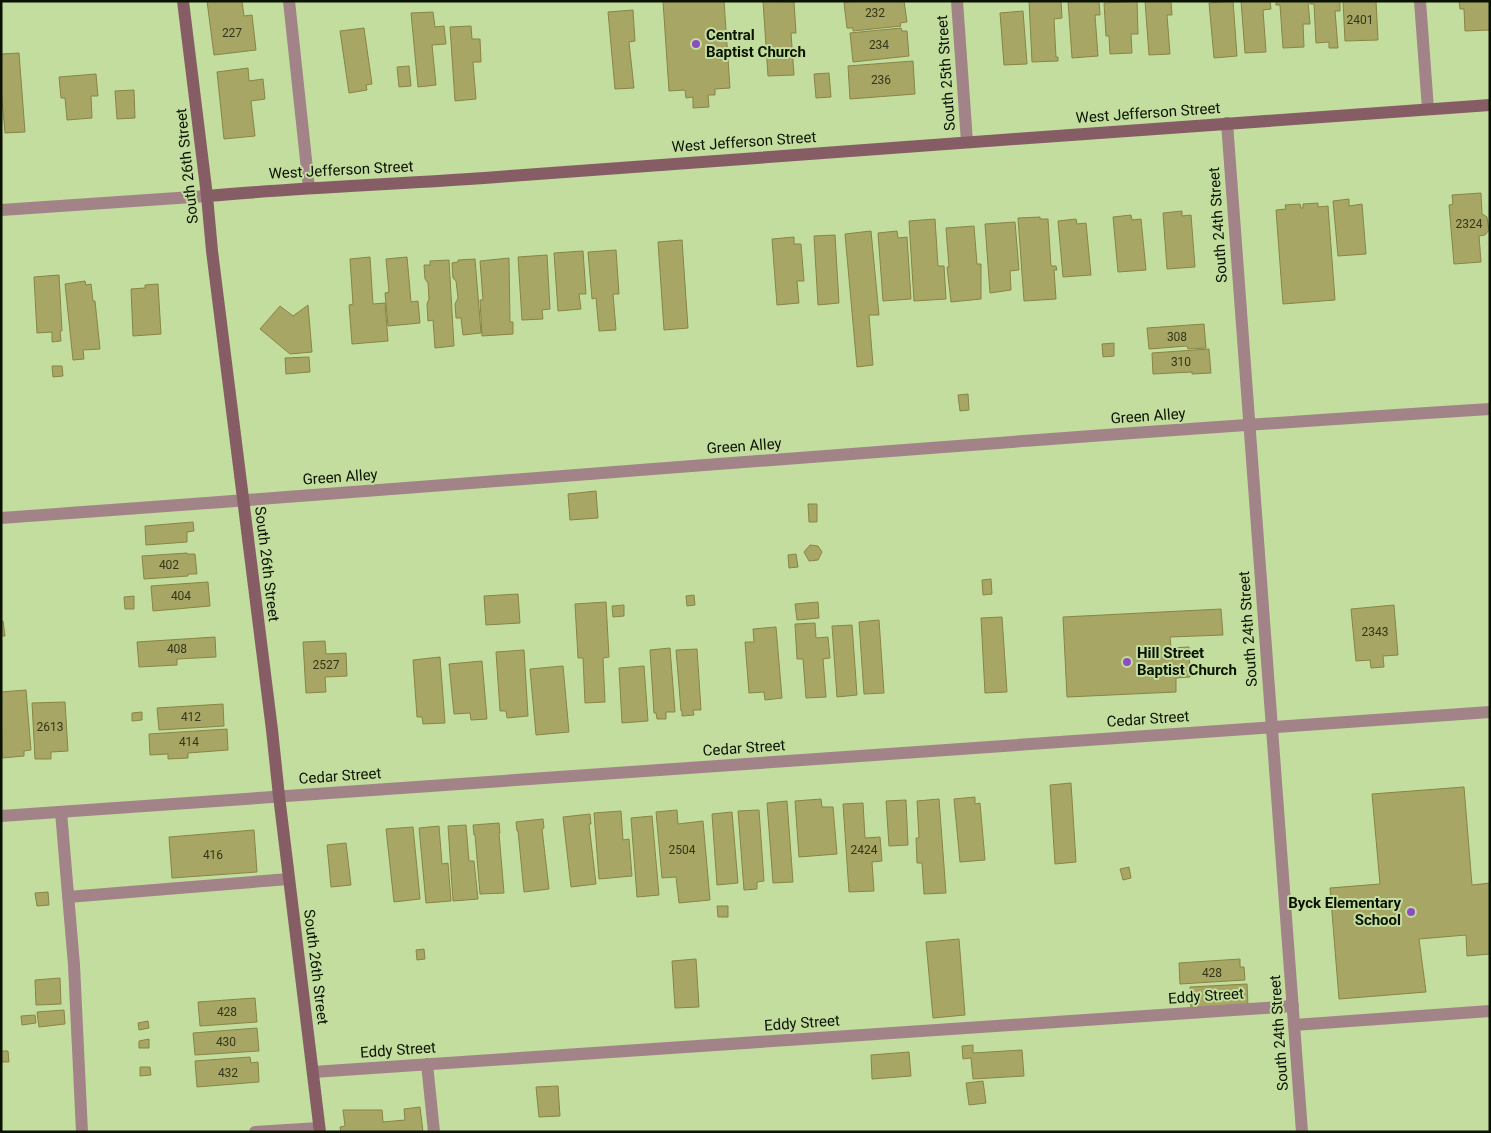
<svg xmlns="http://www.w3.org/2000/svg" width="1491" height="1133" font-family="Roboto,sans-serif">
	<rect width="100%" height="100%" fill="#c3dd9f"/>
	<!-- building -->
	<path fill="#a8a664" stroke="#878544" d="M207 1H242L244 16 252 15 256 50 214 55Z
		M663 1H724L730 88 715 89V95H708L709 107 693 108V97L686 98 685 90 669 91Z
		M763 1 794 2 796 33H791L794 75 768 76Z
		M852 1H904L907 22 900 23 901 26 853 31V28H847L844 3Z
		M1029 1H1061L1062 18 1054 19 1056 57H1058V61L1032 62Z
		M1068 1H1099L1100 15H1095L1098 56 1072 58Z
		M1137 1 1138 34H1131L1132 53 1110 54 1109 36H1106L1104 3Z
		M1145 1H1171L1172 15H1167L1170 54 1149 55Z
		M1233 1 1237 56 1214 58 1209 3Z
		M1241 1H1270L1271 9 1263 10 1266 52 1245 53Z
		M1276 1H1308L1310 24H1303L1304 47 1283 48 1280 5H1276Z
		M1310 1H1340V11H1335L1338 48H1329V42L1316 43 1314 4H1310Z
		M1343 1H1376L1378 40 1345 41Z
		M1459 1H1490V30L1465 31 1464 9H1460Z
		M633 10 635 41 629 42 634 88 615 89 608 12Z
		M1023 11 1027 64 1004 65 1000 13Z
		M433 12 435 27 444 26 446 44 432 45 436 85 418 87 411 13Z
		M471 26 472 39H480L481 62H473L476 99 455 101 450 27Z
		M364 28 372 84 366 85 367 90 349 93 340 31Z
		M901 28 902 31H907L909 56 853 62 850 33Z
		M19 53 25 132 5 133 1 89V54Z
		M913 61 915 94 850 99 848 66Z
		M409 66 411 86 399 87 397 67Z
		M248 68 249 81 263 79 265 99 251 101 255 136 224 139 217 72Z
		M829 73 831 97 816 98 814 74Z
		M96 74 98 96H91L92 118 67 120 65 98H61L59 77Z
		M134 90 135 118 117 119 115 91Z
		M1481 193 1482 214 1487 217 1489 230 1485 235 1479 236 1481 262 1454 264 1449 205 1453 204 1452 195Z
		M1349 199V206L1362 204 1366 254 1338 256 1333 201Z
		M1318 203V207L1328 206 1335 300 1283 304 1276 210 1286 209 1285 205 1300 204 1301 208H1303V204Z
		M1182 211V216L1191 215 1195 267 1167 269 1163 213Z
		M1131 215 1132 220 1141 219 1146 270 1118 272 1113 217Z
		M1040 217V219H1048L1051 266H1056L1057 270H1054L1056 299 1024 301 1018 218Z
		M935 219 938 266H944L946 299 914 301 909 221Z
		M1076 219 1077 224 1086 223 1091 275 1063 277 1058 221Z
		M1015 222 1019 270 1010 271 1011 290 990 293 985 224Z
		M974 226 977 264H981V299L951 302 947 267H949L946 228Z
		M871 231 879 315H869L873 365 857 367 845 234Z
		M897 231 898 238 907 237 911 299 883 301 878 233Z
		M835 235 839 303 818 305 814 236Z
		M794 237V244H801L804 281H797L799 303 777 305 772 239Z
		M682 240 688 328 664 330 658 242Z
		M616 250 619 294H613L616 330 599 331 596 298 592 299 588 252Z
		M583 251 586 294H579L581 309 558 311 554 253Z
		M547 255 550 309 542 310 543 319 522 320 518 257Z
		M370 257 373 304 385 303 388 341 352 344 349 305 353 304 350 259Z
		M407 257 411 302 418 301 420 323 388 326 385 293 389 292 386 259Z
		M509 258 510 322H513V334L482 336 480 300H483L480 261Z
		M475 259 481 333 463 335 461 318H456L455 304 458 298 456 281 453 278 452 263 458 262V260Z
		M449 260 454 346 435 348 433 320 428 321 427 304 429 299 428 283 425 279 424 265H430V261Z
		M59 275 62 331H60L61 341 52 342V332L37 333 34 277Z
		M85 281 86 285 91 284 93 301H95L100 349 83 350 84 359 73 360 65 284Z
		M158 284 161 334 133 336 131 289 145 288V285Z
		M308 305 312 352 290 354 260 329 280 306 293 316Z
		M1204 324 1206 348 1188 349 1187 346 1149 349 1147 328Z
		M1114 343V356L1103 357 1102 344Z
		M1209 349 1211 373 1192 374V372L1153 374 1152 353Z
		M309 357 310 372 286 374 285 358Z
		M52 366H62L63 376 53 377Z
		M968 394 969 410 960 411 958 395Z
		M596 491 598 518 570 520 568 494Z
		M808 504H817V522H809Z
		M193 522 194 531 187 532V542L146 545 145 526Z
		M810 545 818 546 822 552 818 560 809 561 804 552Z
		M187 553V554H195L197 574H188V576L144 579 142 556Z
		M796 554 798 567 789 568 788 555Z
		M991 579 992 594 983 595 982 580Z
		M208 582 210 606 153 611 151 586Z
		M518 594 520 623 486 625 484 596Z
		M694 595 695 605 687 606 686 596Z
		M134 596V609H125L124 597Z
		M606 602 609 657 603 658 605 702 585 703 583 658H578L575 604Z
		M818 602 819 618 797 620 795 604Z
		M624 605V616L613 617 612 606Z
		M1394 605 1398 655 1383 656 1384 667 1371 668 1370 660 1356 661 1351 609Z
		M1221 609 1223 635 1170 637 1171 648 1189 647 1190 677 1176 678V692L1067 697 1063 617Z
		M1002 617 1007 692 985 693 981 618Z
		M879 620 884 693 864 694 859 622Z
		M1 621H3L5 636H1Z
		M815 623 816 638 828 637 830 658 823 659 826 697 806 698 803 659H797L795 624Z
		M852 625 857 695 837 697 832 626Z
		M776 627 782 698 765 700 764 692 749 693 745 642H754L753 629Z
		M215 637 216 657 177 659V665L139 667 137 642Z
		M325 641 326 654 346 653 347 676 325 677 326 692 306 693 303 642Z
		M670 648 675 712H666V719H657L656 713H654L650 650Z
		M697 649 701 710H693L694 715 682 716V711H681L676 650Z
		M524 650 528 716 507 718 506 711H500L496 652Z
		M440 657 445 723 423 724 422 717H417L413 660Z
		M482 661 487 719 471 720 470 713 454 714 449 664Z
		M563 666 569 732 536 735 530 669Z
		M644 666 648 721 622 723 619 668Z
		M26 690 31 750 24 751V756L2 758 1 692Z
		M65 702 68 751 51 752V759H35L32 703Z
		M223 704 224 726 159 730 157 708Z
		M142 712V720L132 721V713Z
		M227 729 228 750 188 753V758L168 759V754L150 755 149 734Z
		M1071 783 1076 862 1055 864 1050 785Z
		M1464 787 1472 885 1490 883V954L1467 956 1466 935 1419 939 1426 992 1339 999 1330 888 1380 884 1372 794Z
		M975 797V804L980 803 985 860 960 862 954 799Z
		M821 799 822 807H833L837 854 799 857 795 801Z
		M939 799 946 893 924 894 922 863H917L916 838H919L917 801Z
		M906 800 908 845 889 846 886 801Z
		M787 801 793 882 773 883 767 803Z
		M863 803 865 838 880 837 882 861 872 862 874 891 849 892 843 804Z
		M677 810 678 824 703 821 710 900 679 903 676 877 662 878 656 812Z
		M759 810 764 881 757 882V889L744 890 738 811Z
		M621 811 623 840 629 839 632 876 599 879 594 813Z
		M732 812 738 883 717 885 712 814Z
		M590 814 591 824H589L596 884 571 887 563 817Z
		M652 816 659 895 637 897 631 818Z
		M543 819 544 828 542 829 549 889 524 892 518 831H517L516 822Z
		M499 823 500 833H499L504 893 480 894 475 835H474L473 825Z
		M466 825 469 861H474L478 899 453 901 448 826Z
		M439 826 442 864 448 863 451 901 426 903 419 828Z
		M413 827 420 899 394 902 386 829Z
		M254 830 257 872 172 878 169 837Z
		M346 843 351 885 331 887 327 845Z
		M1129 867 1131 878 1123 880 1120 869Z
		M48 892 49 905 37 906 35 893Z
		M717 906H728V917H718Z
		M959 939 965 1015 933 1018 926 942Z
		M424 949 425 959 417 960 416 950Z
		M696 959 699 1007 675 1008 672 961Z
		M1240 959V967H1244L1245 980 1180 984 1179 963Z
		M60 978 61 1004 36 1005 35 980Z
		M1247 984 1248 1006 1191 1010 1190 987Z
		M255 998 257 1022 200 1026 198 1002Z
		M64 1010 65 1024 39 1027 37 1012Z
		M35 1015 36 1023 22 1025 21 1016Z
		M148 1021 149 1028 139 1030 138 1023Z
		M257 1028 259 1051 195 1055 193 1033Z
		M149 1039V1048H139V1041Z
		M973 1045V1053L1022 1050 1024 1076 973 1079 971 1058 963 1059 962 1046Z
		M1 1051H8L9 1062H1Z
		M909 1052 911 1076 872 1079 871 1055Z
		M250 1057 251 1063 258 1062 259 1082 197 1087 195 1061Z
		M140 1067H150L151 1075 140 1076Z
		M983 1081 986 1103 969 1105 966 1083Z
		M558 1086 560 1116 539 1117 536 1087Z
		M420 1107 423 1132H341L340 1127 345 1126 343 1110H382L383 1122 405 1120 404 1109Z"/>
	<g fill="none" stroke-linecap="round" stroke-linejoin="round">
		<!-- lane -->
		<path stroke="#a18388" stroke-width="12" d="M289 1 309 188
			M1 518C498 483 993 440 1490 409
			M61 812 74 965 82 1132
			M68 897 289 879
			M427 1064 434 1132
			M313 1072 1293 1006
			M255 1132 319 1128"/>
		<!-- street -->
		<path stroke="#a18388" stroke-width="12" d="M957 1 967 142
			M1420 1 1428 109
			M1227 123 1302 1132
			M1 210 207 196
			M1 816 1490 712
			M1294 1025 1490 1011"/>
		<!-- secondary -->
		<path stroke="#865d65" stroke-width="12" d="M183 1 207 196 212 251 272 730 279 796 320 1132
			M207 196C308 187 409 184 510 176 837 152 1163 128 1490 105"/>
	</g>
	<!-- markers -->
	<g fill="#8d4dc2" stroke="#c3dd9f" stroke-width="2">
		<circle cx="696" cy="44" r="5"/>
		<circle cx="1127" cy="662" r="5"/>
		<circle cx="1411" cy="912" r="5"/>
	</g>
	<g text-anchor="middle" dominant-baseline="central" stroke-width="4" stroke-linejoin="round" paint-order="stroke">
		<!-- number labels -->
		<g font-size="12" fill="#323719">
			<text x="875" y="13">232</text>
			<text x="1360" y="20">2401</text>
			<text x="232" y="33">227</text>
			<text x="879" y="45">234</text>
			<text x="881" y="80">236</text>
			<text x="1469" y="224">2324</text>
			<text x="1177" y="337">308</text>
			<text x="1181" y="362">310</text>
			<text x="169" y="565">402</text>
			<text x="181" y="596">404</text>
			<text x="1375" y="632">2343</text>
			<text x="177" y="649">408</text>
			<text x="326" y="665">2527</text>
			<text x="191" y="717">412</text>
			<text x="50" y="727">2613</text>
			<text x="189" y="742">414</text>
			<text x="682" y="850">2504</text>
			<text x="864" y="850">2424</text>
			<text x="213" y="855">416</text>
			<text x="1212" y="973">428</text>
			<text x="227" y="1012">428</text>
			<text x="226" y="1042">430</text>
			<text x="228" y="1073">432</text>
		</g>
		<!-- poi labels -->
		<g font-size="15" font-weight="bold" fill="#0a1200" stroke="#c3dd9f" text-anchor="start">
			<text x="706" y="35">Central<tspan x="706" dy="17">Baptist Church</tspan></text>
			<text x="1137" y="653">Hill Street<tspan x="1137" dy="17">Baptist Church</tspan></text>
			<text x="1401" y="903" text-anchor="end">Byck Elementary<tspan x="1401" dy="17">School</tspan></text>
		</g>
		<!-- street labels -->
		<g font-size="15" fill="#0a1200" stroke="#c3dd9f">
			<text transform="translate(946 73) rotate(-94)">South 25th Street</text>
			<text transform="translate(1148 113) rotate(-4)">West Jefferson Street</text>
			<text transform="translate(744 142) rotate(-4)">West Jefferson Street</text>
			<text transform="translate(187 166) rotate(-96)">South 26th Street</text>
			<text transform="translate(341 170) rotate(-3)">West Jefferson Street</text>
			<text transform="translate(1218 225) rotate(-94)">South 24th Street</text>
			<text transform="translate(1148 416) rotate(-4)">Green Alley</text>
			<text transform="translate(744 446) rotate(-4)">Green Alley</text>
			<text transform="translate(340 477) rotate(-4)">Green Alley</text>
			<text transform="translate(267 564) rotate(83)">South 26th Street</text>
			<text transform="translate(1248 629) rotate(-94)">South 24th Street</text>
			<text transform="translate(1148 719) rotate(-4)">Cedar Street</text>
			<text transform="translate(744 748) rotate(-4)">Cedar Street</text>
			<text transform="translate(340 776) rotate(-4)">Cedar Street</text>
			<text transform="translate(316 967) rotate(83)">South 26th Street</text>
			<text transform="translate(1206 996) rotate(-4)">Eddy Street</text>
			<text transform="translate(802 1023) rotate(-4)">Eddy Street</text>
			<text transform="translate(1279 1033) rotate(-94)">South 24th Street</text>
			<text transform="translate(398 1050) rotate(-4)">Eddy Street</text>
		</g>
	</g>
	<!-- border -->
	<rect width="1491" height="1133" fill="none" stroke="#0a1200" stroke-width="5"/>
</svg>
